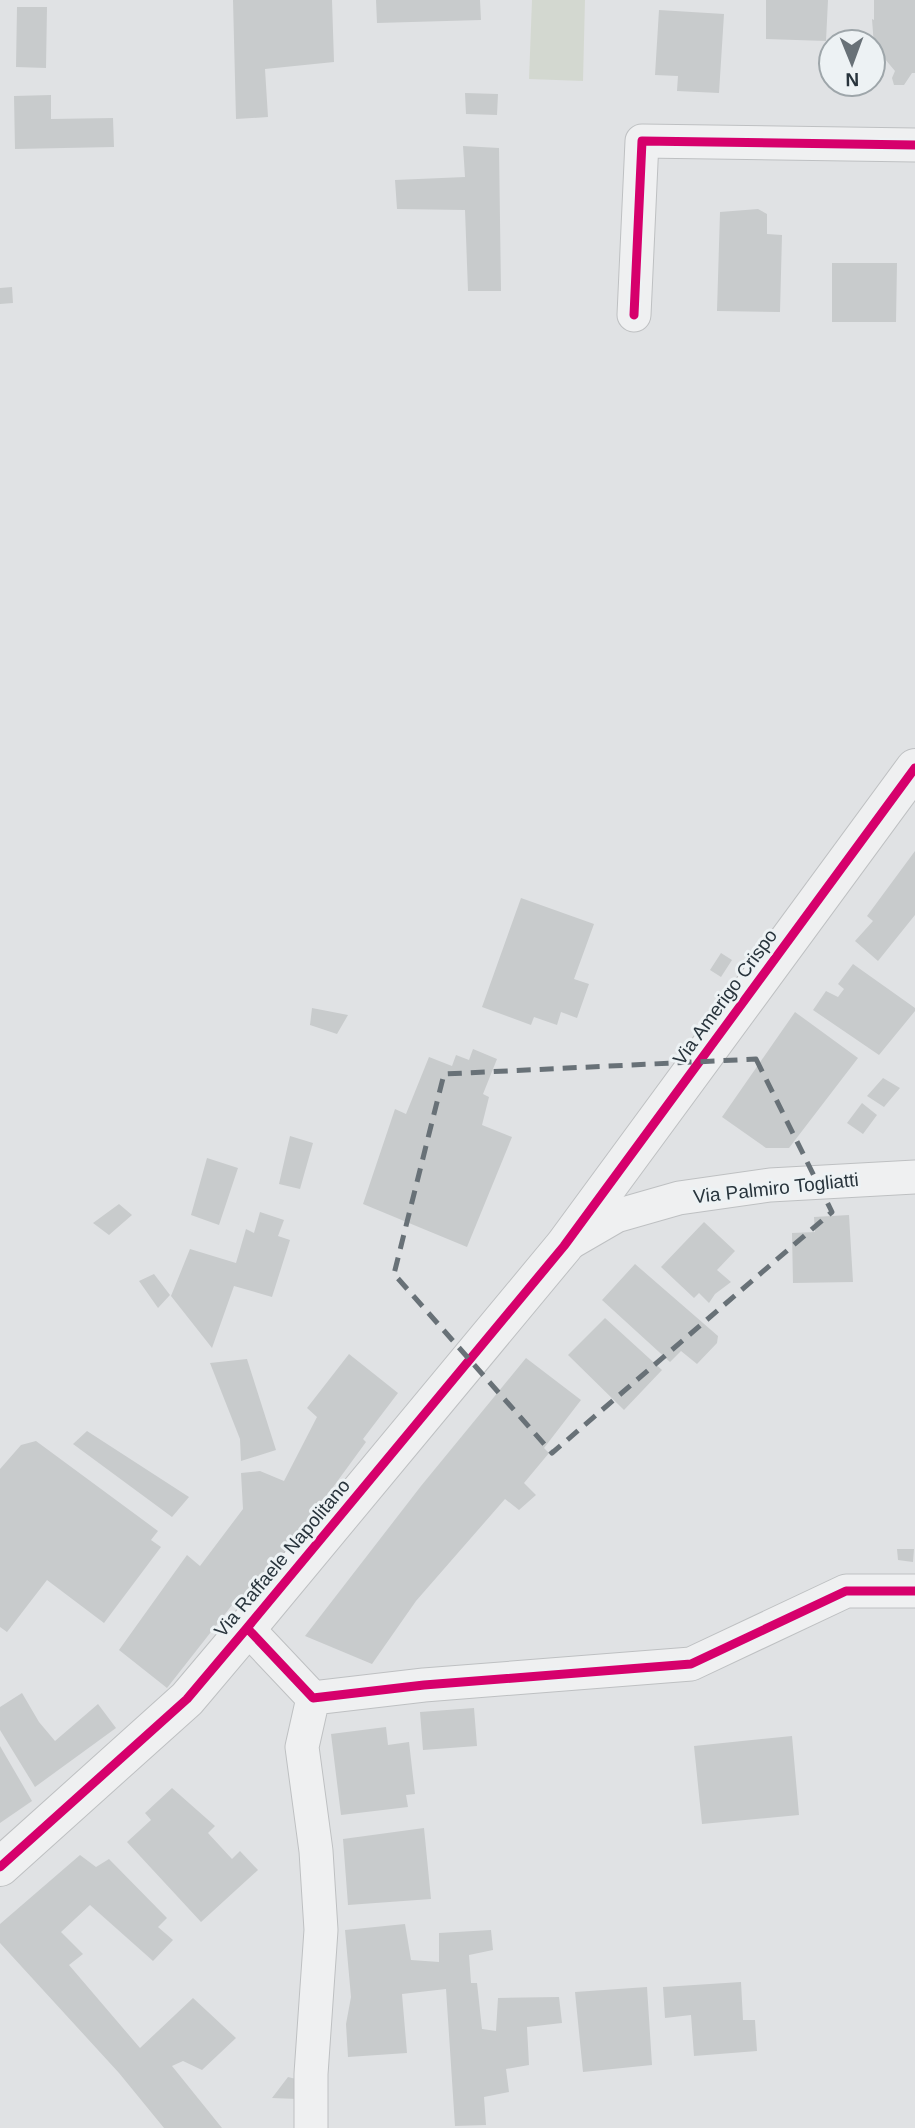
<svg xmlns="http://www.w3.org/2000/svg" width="915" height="2128" font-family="Helvetica,sans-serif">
	<rect width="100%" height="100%" fill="#e0e2e4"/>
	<!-- green -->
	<path fill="#d3d8d0" d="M532 0H585L583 81 529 79Z"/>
	<!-- building -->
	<path fill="#c8cbcc" d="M233 0H332L334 62 265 69 268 117 236 119Z
		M376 0H480L481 20 377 23Z
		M766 0H828L826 41 766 39Z
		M874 0H915V73H912L904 85H894L892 78 895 71 874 46 872 19 874 20Z
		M17 7H47L46 68 16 67Z
		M659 10 724 14 719 93 677 91 678 76 655 75Z
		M465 93 498 94 497 115 466 114Z
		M51 95V119L113 118 114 147 15 149 14 96Z
		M463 146 499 148 501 291H468L465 210 397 209 395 180 465 177Z
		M758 209 767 214V234L782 235 780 312 717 311 720 212Z
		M832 263H897L896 322H832Z
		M12 287 13 303 0 304V288Z
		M915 851V915L878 961 855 941 873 921 867 916Z
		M521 898 594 924 574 979 589 984 577 1018 561 1012 557 1025 534 1017 531 1025 482 1007Z
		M721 953 732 960 721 977 710 970Z
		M853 964 915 1008V1011L879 1055 813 1010 826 991 838 997 844 989 838 984Z
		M312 1008 348 1015 337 1034 310 1025Z
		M795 1012 858 1058 789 1148H766L722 1117Z
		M473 1049 497 1059 483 1094 489 1097 482 1125 512 1137 467 1247 363 1204 395 1109 406 1114 429 1057 452 1066 456 1055 469 1060Z
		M883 1078 900 1088 884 1107 867 1096Z
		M862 1103 877 1115 863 1134 847 1123Z
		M290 1136 313 1143 300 1189 279 1184Z
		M207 1158 238 1168 219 1225 191 1215Z
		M119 1204 132 1215 109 1235 93 1223Z
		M260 1212 284 1220 278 1236 290 1240 272 1297 234 1286 212 1348 171 1296 190 1249 236 1263 246 1229 254 1233Z
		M849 1215 853 1282 793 1283 792 1233 815 1232 814 1217Z
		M704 1222 735 1251 717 1270 731 1282 715 1294 709 1303 699 1293 694 1298 661 1267Z
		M635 1264 718 1336 717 1343 697 1364 681 1351 670 1362 602 1300Z
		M154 1274 170 1295 158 1308 139 1281Z
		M605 1318 662 1370 624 1410 568 1355Z
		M349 1354 398 1393 363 1439 366 1442 247 1605 236 1600 167 1688 119 1650 187 1555 200 1566 243 1509 241 1473 260 1471 284 1481 317 1417 307 1408Z
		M526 1358 581 1400 544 1448 549 1453 524 1483 536 1495 519 1510 505 1499 416 1601 372 1664 305 1636 421 1486Z
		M247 1359 276 1450 241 1461 240 1439 210 1363Z
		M87 1431 189 1497 172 1517 73 1444Z
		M36 1441 158 1531 151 1540 161 1547 104 1623 47 1580 7 1632 0 1627V1469L21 1445Z
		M897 1549H914L913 1562 898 1560Z
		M22 1693 39 1722 55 1741 98 1704 116 1728 35 1787 0 1730V1707Z
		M474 1708 477 1746 423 1750 420 1712Z
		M386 1727 388 1745 409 1742 415 1794 406 1795 408 1807 341 1815 331 1734Z
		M792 1736 799 1815 702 1824 694 1746Z
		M0 1746 32 1801 0 1823Z
		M172 1788 215 1826 208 1833 232 1859 240 1851 258 1870 201 1922 127 1842 151 1820 145 1813Z
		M424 1828 431 1899 348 1905 343 1839Z
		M80 1855 96 1867 109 1859 167 1918 158 1927 173 1940 153 1961 90 1905 61 1932 83 1954 69 1965 140 2048 193 1998 236 2038 202 2070 183 2061 172 2066 222 2128H164L119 2073 0 1943V1924Z
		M405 1924 411 1960 439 1962V1933L491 1930 493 1950 469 1955 471 1983H477L482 2029 496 2031 498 1998 559 1997 562 2023 527 2027 529 2065 506 2069 509 2092 484 2097 486 2125 455 2126 446 1989 402 1994 407 2053 348 2057 346 2024 351 1997 345 1930Z
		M741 1982 743 2020H755L757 2051 694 2056 691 2015 665 2018 663 1987Z
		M647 1987 652 2065 583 2072 575 1992Z
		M288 2077 300 2080 298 2099 272 2098Z"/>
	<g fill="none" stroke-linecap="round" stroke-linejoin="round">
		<defs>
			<path id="minor" d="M634 315 642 141 915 145
				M566 1245 616 1216 679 1198 770 1185 915 1177
				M247 1628 313 1698 424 1685 691 1664 846 1591H915
				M311 2128V2074L321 1930 316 1851 302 1747 313 1698"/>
			<path id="tertiary" d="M0 1867 187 1699 247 1628 564 1246 915 768"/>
		</defs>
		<!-- minor casing -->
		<use href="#minor" stroke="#bec0c2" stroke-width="35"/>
		<!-- tertiary casing -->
		<use href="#tertiary" stroke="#bec0c2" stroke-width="40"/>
		<!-- minor -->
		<use href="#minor" stroke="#eff0f1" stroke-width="33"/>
		<!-- tertiary -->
		<use href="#tertiary" stroke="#eff0f1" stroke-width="38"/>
		<defs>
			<path id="cycleway" d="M634 315 642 141 915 145
				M247 1628 313 1698 424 1685 691 1664 846 1591H915
				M0 1867 187 1699 247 1628 564 1246 915 768"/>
		</defs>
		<!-- cycleway casing -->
		<use href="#cycleway" stroke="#edf2f4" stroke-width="13"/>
		<!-- cycleway -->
		<use href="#cycleway" stroke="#d6006c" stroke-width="9"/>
	</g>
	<!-- marked area -->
	<path fill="none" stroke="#687177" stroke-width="5" stroke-dasharray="14 9" stroke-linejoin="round" d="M756 1059 832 1212 552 1453 394 1274 444 1074Z"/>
	<g text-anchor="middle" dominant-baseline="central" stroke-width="6" stroke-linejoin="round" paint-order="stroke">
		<!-- street labels -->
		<g font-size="19" fill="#28343c" stroke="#edf2f4">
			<text transform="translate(725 997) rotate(-54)">Via Amerigo Crispo</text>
			<text transform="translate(776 1188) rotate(-6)">Via Palmiro Togliatti</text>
			<text transform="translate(282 1558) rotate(-50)">Via Raffaele Napolitano</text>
		</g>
	</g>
	<!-- north arrow -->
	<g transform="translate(852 63) rotate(179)"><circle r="33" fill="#edf2f4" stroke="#9ea6aa" stroke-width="2"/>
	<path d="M0-5L12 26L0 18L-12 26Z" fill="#687177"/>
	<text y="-10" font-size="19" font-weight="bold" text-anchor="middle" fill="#28343c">N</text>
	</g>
</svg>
